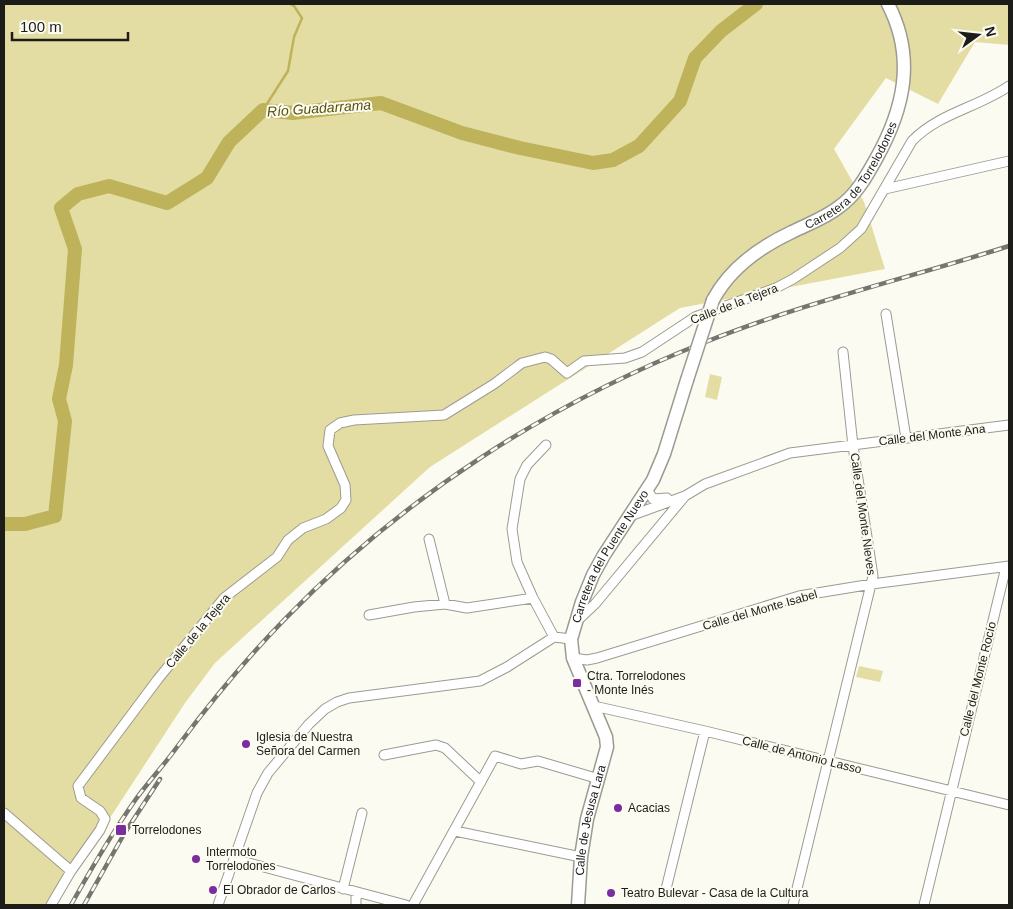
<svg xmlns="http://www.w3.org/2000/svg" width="1013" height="909" font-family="Arial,sans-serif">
	<rect width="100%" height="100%" fill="#fcfbf1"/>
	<!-- green -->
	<path fill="#e4dda3" d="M4 4H1009V45L975 42 938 104 886 78 834 149 864 202 885 269 680 308 430 467 215 663 185 703 53 905H4Z
		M710 374 722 377 717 400 705 397Z
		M859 666 883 671 880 682 856 677Z"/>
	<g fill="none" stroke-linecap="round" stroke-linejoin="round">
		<!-- stream -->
		<path stroke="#beb35a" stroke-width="2.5" d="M263 110 288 71 294 37 302 18 294 6 290 4"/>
		<!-- river -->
		<path stroke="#beb35a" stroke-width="14" d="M4 524H25L55 516 65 421 59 399 66 365 75 249 61 208 78 194 109 186 167 203 207 178 229 142 263 110 293 113 381 103 462 133 520 148 593 163 613 160 639 146 680 101 695 58 721 31 756 4"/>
		<defs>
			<path id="street" d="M885 189 1009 161
				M886 314 906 438
				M546 445 527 465 520 479 512 529 517 562 533 598 554 637
				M648 491 653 499 667 498
				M630 516 685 496 705 484 790 453 1009 425
				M429 539 445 604
				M369 615 414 607 445 604 467 608 533 598
				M577 621 595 604 685 496
				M573 658 587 660 597 658 799 596 872 584 1009 566
				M594 706 705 731 1009 805
				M384 755 436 745 445 748 481 782
				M4 813 71 871
				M455 831 581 857
				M234 859 406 905
				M343 889 362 813
				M665 893 705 731
				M51 905 71 871 100 830 105 819 100 811 81 798 78 786 158 679 224 598 277 557 288 540 303 528 326 519 341 508 346 500 345 485 328 446 330 430 340 423 354 420 444 415 494 384 522 363 545 357 551 359 567 373 584 361 625 358 642 352 695 317 776 288 793 279 840 248 861 229 912 141C939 113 977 108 1009 86
				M218 905 257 793 268 773 309 724 325 709 337 702 349 698 480 681 507 667 554 637 571 639
				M356 905V893
				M413 905 495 756 521 764 538 761 599 779
				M793 905 873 576 853 446 843 352
				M924 905 1006 567H1009"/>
			<g id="secondary">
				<path id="s1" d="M713 300C730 268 760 247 792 232 808 224 825 218 839 207 856 195 866 177 876 159 904 109 916 58 888 4"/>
				<path id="s2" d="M578 905 581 857 587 819 607 747 606 737 573 658 571 639 582 602 593 575 604 555 653 480 664 454 687 380"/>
			</g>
		</defs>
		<!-- street casing -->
		<use href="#street" stroke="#9c9b92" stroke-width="11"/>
		<!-- secondary casing -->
		<use href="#secondary" stroke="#9c9b92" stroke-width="15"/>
		<!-- street -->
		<use href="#street" stroke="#fff" stroke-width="9"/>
		<!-- secondary -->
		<use href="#secondary" stroke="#fff" stroke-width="12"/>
		<defs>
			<path id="rail" d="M71 905C91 869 112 833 136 799 149 781 164 765 177 747 210 703 245 660 284 620 403 497 549 403 708 341 806 302 909 278 1009 246
				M84 905 124 834 160 779"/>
		</defs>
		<!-- rail casing -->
		<use href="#rail" stroke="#767670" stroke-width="4.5"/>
		<!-- rail -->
		<use href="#rail" stroke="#fcfbf1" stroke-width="2.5" stroke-dasharray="8" stroke-linecap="butt"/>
		<defs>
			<path id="secondary-bridge" d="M687 380 713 300"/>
		</defs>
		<!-- secondary-bridge casing -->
		<use href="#secondary-bridge" stroke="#9c9b92" stroke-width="15" stroke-linecap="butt"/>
		<!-- secondary-bridge -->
		<use href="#secondary-bridge" stroke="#fff" stroke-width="12"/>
	</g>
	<!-- markers -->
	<g fill="#792d9e" stroke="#fcfbf1" stroke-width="2">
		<rect x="572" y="678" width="10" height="10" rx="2.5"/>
		<circle cx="246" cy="744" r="5"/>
		<circle cx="618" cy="808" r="5"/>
		<rect x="115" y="824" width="12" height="12" rx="2.5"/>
		<circle cx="196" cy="859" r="5"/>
		<circle cx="213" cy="890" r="5"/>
		<circle cx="611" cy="893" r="5"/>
	</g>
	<g text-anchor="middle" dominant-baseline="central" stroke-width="4" stroke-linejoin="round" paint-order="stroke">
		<!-- street labels -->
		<g font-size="12" fill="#1c1c18" stroke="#fcfbf1">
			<text stroke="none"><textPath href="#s1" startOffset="191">Carretera de Torrelodones</textPath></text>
			<text transform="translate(734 304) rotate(-21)">Calle de la Tejera</text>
			<text transform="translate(932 435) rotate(-7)">Calle del Monte Ana</text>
			<text transform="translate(863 514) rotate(82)">Calle del Monte Nieves</text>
			<text stroke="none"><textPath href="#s2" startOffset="368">Carretera del Puente Nuevo</textPath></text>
			<text transform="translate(760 610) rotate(-16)">Calle del Monte Isabel</text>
			<text transform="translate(198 631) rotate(-50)">Calle de la Tejera</text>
			<text transform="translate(978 679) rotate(-76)">Calle del Monte Rocío</text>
			<text transform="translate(802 755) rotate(14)">Calle de Antonio Lasso</text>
			<text stroke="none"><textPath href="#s2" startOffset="86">Calle de Jesusa Lara</textPath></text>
		</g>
		<!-- poi labels -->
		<g font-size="12" fill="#1c1c18" stroke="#fcfbf1" text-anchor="start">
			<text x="587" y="676">Ctra. Torrelodones<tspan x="587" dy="14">- Monte Inés</tspan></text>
			<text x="256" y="737">Iglesia de Nuestra<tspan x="256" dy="14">Señora del Carmen</tspan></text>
			<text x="628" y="808">Acacias</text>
			<text x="132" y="830">Torrelodones</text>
			<text x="206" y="852">Intermoto<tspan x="206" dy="14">Torrelodones</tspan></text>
			<text x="223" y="890">El Obrador de Carlos</text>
			<text x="621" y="893">Teatro Bulevar - Casa de la Cultura</text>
		</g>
		<!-- water labels -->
		<g font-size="14" font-style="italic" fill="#59510b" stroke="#fcfbf1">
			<text transform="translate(319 108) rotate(-4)">Río Guadarrama</text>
		</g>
	</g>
	<!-- border -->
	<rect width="1013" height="909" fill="none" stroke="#1c1c18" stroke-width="10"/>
	<!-- north arrow -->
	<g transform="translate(978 35) rotate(75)" stroke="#fcfbf1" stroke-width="4" paint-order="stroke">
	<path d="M0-4L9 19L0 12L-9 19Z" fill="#1c1c18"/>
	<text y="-8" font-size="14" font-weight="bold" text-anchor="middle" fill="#1c1c18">N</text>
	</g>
	<!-- scale -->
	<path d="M12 32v8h116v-8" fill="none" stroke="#1c1c18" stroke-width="2.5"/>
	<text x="20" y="32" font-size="15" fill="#1c1c18" stroke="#fcfbf1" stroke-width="4" paint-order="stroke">100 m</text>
</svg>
